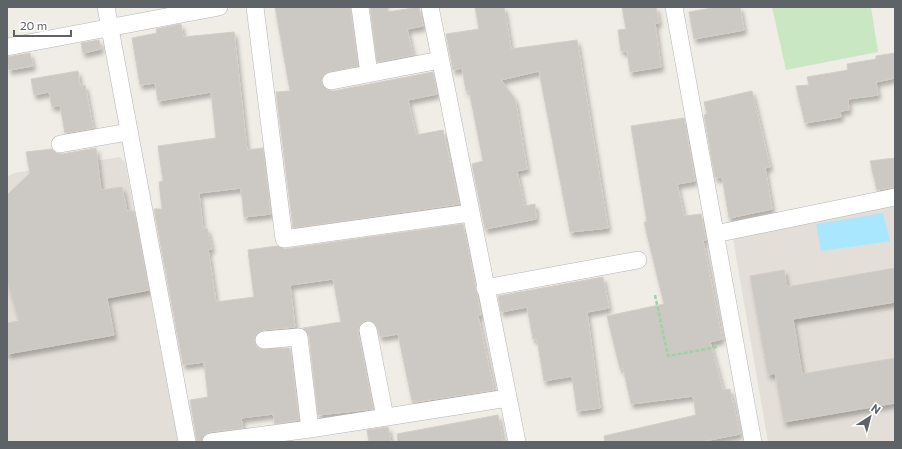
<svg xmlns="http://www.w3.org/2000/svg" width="902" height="449" font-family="Commissioner,sans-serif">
	<defs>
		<filter id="shadow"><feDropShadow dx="2.5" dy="4.5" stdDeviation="2" flood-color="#0004"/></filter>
	</defs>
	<rect width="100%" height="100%" fill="#f0ede7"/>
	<!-- education -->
	<path fill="#e3ded8" d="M120 157 125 162 178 442H7V177L14 173Z
		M895 204V442H768L733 239Z"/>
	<!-- green -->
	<path fill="#cae7c4" d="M772 7H871L878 52 786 70Z"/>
	<!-- water -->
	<path fill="#a9e7fe" d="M883 213 890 241 821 251 816 224Z"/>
	<!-- building -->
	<path fill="#ccc8c4" stroke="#d5cdc5" filter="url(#shadow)" d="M275 7H350L358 66 325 73 321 82 327 90 333 91 433 72 437 94 408 100 416 135 443 130 459 204 293 228 276 92 290 91Z
		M370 7H388V12L419 7 423 26 407 29 413 55 377 62Z
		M475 7H504L511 49 577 40 608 228 570 232 539 71 501 80 515 99 527 169 517 171 524 206 535 204 536 219 485 229 472 164 483 161 469 90 466 91 462 68 453 70 446 34 479 29Z
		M622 7H656L659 23H655L661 67 630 72 627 51H621L618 30 626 29Z
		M718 7H740L744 30 694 39 689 12Z
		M181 24 183 37 234 32 247 150 263 148 271 214 244 217 241 188 199 193 203 229 207 228 212 249H208L216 302 254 297 248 250 277 246 285 249 463 224 481 315 478 316 494 390 415 402V400L412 401 398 334 380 337 376 324 366 320 361 323 358 332 373 409 318 415 309 336 303 328 341 322 333 279 290 285 295 327 263 330 258 332 254 340 256 346 260 349 290 348 299 420 275 424 273 414 241 418 243 428 209 432 205 434 201 442H197L190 400 208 397 204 362 183 365 154 209H162L159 182 163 181 158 146 216 138 211 92 158 101 155 83 140 85 132 38 157 33 156 29Z
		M99 40 101 49 83 53 81 43Z
		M30 53 33 66 9 70 7 57Z
		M895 53V78L876 82 878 95 848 99 849 110 840 111 841 117 805 123 796 86 809 85 807 77 848 70 847 64 876 59V56Z
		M78 71 80 86 85 85 93 128 65 133 60 105 52 107 49 92 34 95 31 79Z
		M752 91 770 167 765 168 772 209 729 218 722 177 715 178 704 115 707 114 704 102Z
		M684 118 695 181 677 184 684 216 701 214 706 240H703L722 339 710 342 723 390 730 389 740 434 699 442H605L604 436 696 415 693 396 631 404 623 368 620 369 607 316 664 304 644 222H647L631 126Z
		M96 148 101 190 122 187 127 211H134L149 290 107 298 114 335 7 354V323L19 321 7 281V195L30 173 26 152 52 149 56 153 62 154Z
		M895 158V187L877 190 870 161Z
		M895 268V302L793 319 802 374 895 358V403L784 422 775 373 768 375 750 276 784 270 787 287Z
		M603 277 609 308 587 312 600 408 577 411 572 376 544 381 537 339H533L527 307 501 312 498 296Z
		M498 415 503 442H398L397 434Z
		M388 427 391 442H369L367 430Z"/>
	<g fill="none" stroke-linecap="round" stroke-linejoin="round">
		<defs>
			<path id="street" d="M106 7 187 442
				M255 7 284 239 470 213
				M360 7 369 74
				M430 7 517 442
				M674 7 753 442
				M7 47 219 7
				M331 81 440 60
				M60 144 128 132
				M715 234 895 197
				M485 288 638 260
				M368 330 385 417
				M264 340 299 337 310 429
				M211 442 310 429 508 398"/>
		</defs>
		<!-- street casing -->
		<use href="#street" stroke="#b2b5b9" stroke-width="18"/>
		<!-- path -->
		<path stroke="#a1d0a6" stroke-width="2.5" stroke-dasharray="4 2" stroke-linecap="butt" d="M655 295 668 356 717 347"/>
		<!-- street -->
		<use href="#street" stroke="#fff" stroke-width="17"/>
	</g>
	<!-- border -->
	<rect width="902" height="449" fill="none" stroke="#5e6367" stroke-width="16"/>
	<!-- north arrow -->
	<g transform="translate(870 417) rotate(36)" stroke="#ffffff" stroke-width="3" paint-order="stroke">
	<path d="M0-3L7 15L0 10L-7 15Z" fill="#5e6367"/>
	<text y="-6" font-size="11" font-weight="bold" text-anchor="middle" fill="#5e6367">N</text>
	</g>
	<!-- scale -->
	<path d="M14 30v6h57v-6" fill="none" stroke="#5e6367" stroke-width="2"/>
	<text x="20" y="30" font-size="12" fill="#5e6367" stroke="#ffffff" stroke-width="3" paint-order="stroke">20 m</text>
</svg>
